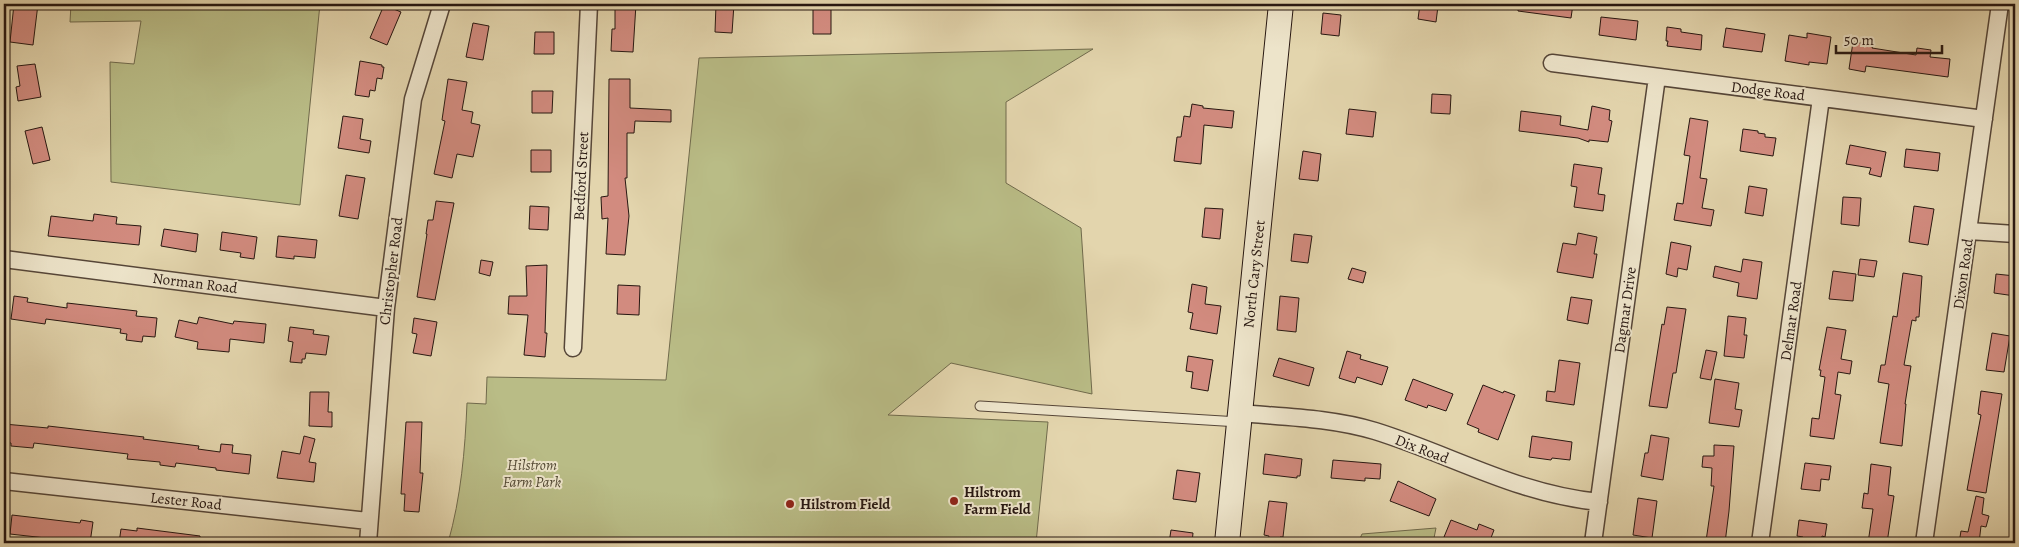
<svg xmlns="http://www.w3.org/2000/svg" width="2019" height="547" font-family="Alegreya,serif">
	<rect width="100%" height="100%" fill="#e3d5ad"/>
	<filter id="stains"><feTurbulence type="fractalNoise" baseFrequency=".004" numOctaves="4"/><feColorMatrix values="0 0 0 0 .2 0 0 0 0 .09 0 0 0 0 .02 0 0 0 .5 -.17"/></filter>
	<radialGradient id="worn" r=".72"><stop offset=".6" stop-color="#630" stop-opacity="0"/><stop offset="1" stop-color="#630" stop-opacity=".3"/></radialGradient>
	<!-- green -->
	<path fill="#b9bc86" stroke="#706a4c" d="M71 4H320L300 205 111 182 110 62 134 64 141 21 70 22Z
		M1093 49 1006 102V183L1081 228 1092 394 951 363 888 415 1048 422 1036 543H448C461 497 465 451 467 403L486 404 487 377 666 380 699 58Z
		M1436 528 1433 543H1358L1362 534Z"/>
	<!-- building -->
	<path fill="#d28b7f" stroke="#271711" d="M14 4H38L33 45 10 42Z
		M615 4H636L633 52 611 51 612 29H615Z
		M716 4H734L732 33 715 32Z
		M813 4H831V34H813Z
		M1420 4 1438 6 1436 22 1418 19Z
		M1518 4H1573L1571 18 1518 11Z
		M384 5 401 12 387 45 370 38Z
		M1323 13 1341 15 1339 36 1321 34Z
		M1601 17 1638 21 1636 40 1599 35Z
		M473 23 489 26 483 60 466 57Z
		M1667 27 1681 29V32L1702 35 1701 50 1667 46 1668 41H1666Z
		M1726 28 1765 34 1762 52 1723 47Z
		M535 32H554V54H534Z
		M1807 33 1831 37 1827 64 1809 62V65L1785 61 1789 35 1807 38Z
		M1853 42 1873 45 1872 48 1916 55 1917 48 1931 50 1930 57 1950 59 1948 77 1866 66 1865 72 1849 69Z
		M360 61 382 65V67H384L382 79 377 78 375 91 370 90 369 97 355 95Z
		M35 64 41 97 18 101 16 87 20 86 17 66Z
		M448 79 467 82 462 110 473 112 471 123 480 125 473 157 457 154 452 178 434 174 445 121 442 120Z
		M609 79H630V108L671 110V122L635 121 634 133H627V178H625L629 216 625 255 606 254 608 218 602 219 601 197 608 196Z
		M532 91H553L552 113H532Z
		M1432 94 1451 95 1450 114 1431 113Z
		M1192 104 1203 106V108L1234 111 1232 128 1204 125 1201 164 1174 161 1177 137H1181L1184 116 1190 117Z
		M1592 106 1610 110 1609 120 1612 121 1608 142 1589 140V142L1578 138 1519 131 1521 111 1561 116 1560 125 1588 130Z
		M1349 109 1376 112 1373 137 1346 134Z
		M343 116 363 119 360 139 371 141 369 153 338 148Z
		M1690 118 1708 121 1700 178 1707 179 1702 208 1714 210 1711 226 1674 220 1677 203 1683 204 1690 156 1684 155Z
		M42 127 50 160 33 164 25 131Z
		M1743 129 1758 131V133L1765 134V137L1776 138 1773 156 1740 151Z
		M1850 145 1886 152 1881 177 1869 174 1871 168 1846 164Z
		M1906 149 1940 153 1938 171 1904 167Z
		M531 150H551V172H531Z
		M1303 151 1321 154 1318 181 1299 179Z
		M1574 164 1602 168 1598 194 1605 195 1603 211 1574 207 1577 187 1571 186Z
		M346 175 365 178 358 219 339 216Z
		M1749 186 1767 189 1763 216 1745 213Z
		M1843 197 1861 198 1859 226 1841 224Z
		M436 201 454 203 435 300 417 297 427 234H426L428 220H433Z
		M530 206 549 207 548 230 529 229Z
		M1914 206 1934 209 1928 245 1909 242Z
		M1205 208 1223 209 1220 239 1202 237Z
		M94 214 117 217 116 224 141 226 139 245 48 236 51 216 93 221Z
		M164 229 198 234 196 252 161 246Z
		M222 232 257 237 254 259 240 257 241 253 220 250Z
		M1578 233 1597 237 1594 254H1597L1593 278 1557 272 1563 243 1576 245Z
		M1294 234 1312 236 1308 263 1291 261Z
		M278 236 317 240 315 258 294 256V259L276 257Z
		M1671 242 1691 246 1687 270 1678 268 1677 277 1666 274Z
		M1743 259 1762 262 1757 299 1737 296 1739 283 1713 277 1715 266 1741 272Z
		M1860 259 1877 261 1874 277 1858 275Z
		M481 260 493 262 490 276 479 273Z
		M547 265 545 333H547L545 357 524 355 528 315 508 314 509 296H527L526 266Z
		M1352 268 1366 272 1363 283 1348 279Z
		M1833 271 1856 274 1853 301 1829 299Z
		M1903 273 1922 276 1919 317H1916V321L1912 320 1904 365 1911 366 1905 404H1906L1902 446 1880 443 1889 384 1878 382 1881 365H1885L1893 316 1897 317Z
		M1996 274 2015 276V296L1994 293Z
		M1192 284 1207 287 1205 304 1221 306 1217 334 1190 329 1193 313 1188 312Z
		M618 285 640 286 639 315 617 314Z
		M14 296 28 298 27 302 67 308V303L137 311 136 316 157 318 155 337 143 336 142 342 126 340 127 334 120 333 121 329 46 319 45 324 11 319Z
		M1280 296 1299 298 1296 332 1277 330Z
		M1571 297 1592 300 1588 324 1567 320Z
		M1667 307 1686 309 1676 373H1673L1667 408 1649 406 1662 324 1664 325Z
		M1728 316 1746 318 1744 335H1747L1744 358 1724 356Z
		M199 317 233 324 234 321 266 324 264 343 230 339 229 352 197 349 198 342 175 337 179 320 197 324Z
		M414 318 437 322 431 356 413 353 417 334 412 333Z
		M290 327 314 330 313 334 329 336 326 355 306 353 305 359H302V363L290 362 293 342 288 341Z
		M1827 327 1846 330 1841 359 1852 361 1850 374 1838 372 1835 394 1841 395 1834 439 1810 436 1812 418 1819 419 1825 377 1820 376 1821 370H1819Z
		M1992 333 2010 336 2004 372 1986 370Z
		M1706 350 1717 352 1711 380 1700 378Z
		M1347 351 1361 355 1360 359 1388 367 1382 385 1357 377 1355 383 1339 378Z
		M1188 356 1213 360 1208 391 1191 388 1193 372 1186 371Z
		M1279 358 1314 368 1309 386 1273 376Z
		M1559 360 1580 363 1574 405 1546 401 1547 391 1555 392Z
		M1413 379 1453 394 1446 411 1428 405 1427 408 1405 400Z
		M1715 379 1739 383 1735 409 1742 410 1739 427 1709 423Z
		M1483 385 1503 393 1504 391 1515 395 1498 440 1478 432 1479 429 1467 424Z
		M1981 391 2002 394 1986 493 1967 490 1981 415 1978 414Z
		M310 392H329L328 412H332V427L309 426Z
		M406 422H422L420 473H423L419 512 404 511 405 494H401Z
		M4 424 48 428V426L144 437 143 439 199 446 198 449 220 452 221 444 233 445 232 453 251 455 249 474 216 470V468L176 463 175 467 160 465V462L127 459 128 454 34 443 33 448 11 446V443L4 442Z
		M1651 435 1669 438 1663 480 1641 476 1645 453H1648Z
		M304 436 315 439 309 462 316 463 314 482 277 478 282 451 300 454Z
		M1532 436 1572 442 1570 460 1552 458 1551 460 1529 457Z
		M1714 445 1734 446 1729 511 1725 543 1706 541 1714 486H1711L1712 468 1702 467 1703 456H1714Z
		M1265 454 1302 459 1300 476H1297V478L1263 474Z
		M1333 460 1381 464 1380 479 1365 478V481L1331 478Z
		M1805 463 1831 466 1829 480 1821 479 1820 491 1801 489Z
		M1871 464 1891 467 1888 495 1894 496 1887 543H1868L1873 509 1862 508 1864 493 1868 494Z
		M1177 470 1200 473 1196 502 1173 499Z
		M1398 481 1436 499 1429 516 1390 501Z
		M1976 496 1984 498 1982 514 1989 516 1986 527 1981 526 1979 543H1959L1961 531 1968 532Z
		M1638 498 1657 501 1652 538 1633 535Z
		M1269 501 1287 503 1283 537H1280L1279 543H1268L1269 536 1264 535Z
		M12 515 80 523 81 520 93 522 90 543 10 534Z
		M1451 520 1477 530 1479 524 1494 530 1489 543H1460L1444 537Z
		M1799 520 1827 524 1825 537 1822 536 1821 543H1802L1803 537 1797 536Z
		M137 528 200 536V543H119L121 529 137 531Z
		M1171 530 1193 533 1192 543H1169Z"/>
	<g fill="none" stroke-linecap="round" stroke-linejoin="round">
		<defs>
			<path id="service" d="M980 406 1239 422"/>
			<path id="minor" d="M1552 63 1984 119
				M1969 231 2015 234
				M4 259 386 308
				M573 348 589 4
				M1240 413C1285 417 1332 418 1375 431 1452 455 1517 494 1599 502
				M4 481 368 521
				M368 543 386 308 413 99 442 4
				M1593 543 1657 77
				M1760 543 1821 98
				M1924 543 2000 4"/>
			<path id="secondary" d="M1227 543 1281 4"/>
		</defs>
		<!-- service casing -->
		<use href="#service" stroke="#564638" stroke-width="11"/>
		<!-- minor casing -->
		<use href="#minor" stroke="#564638" stroke-width="19"/>
		<!-- secondary casing -->
		<use href="#secondary" stroke="#271711" stroke-width="26"/>
		<!-- service -->
		<use href="#service" stroke="#ede4ca" stroke-width="9"/>
		<!-- minor -->
		<use href="#minor" stroke="#ede4ca" stroke-width="16"/>
		<!-- secondary -->
		<use href="#secondary" stroke="#ede4ca" stroke-width="24"/>
	</g>
	<!-- markers -->
	<g fill="#8f2418" stroke="#ede4ca" stroke-width="2">
		<circle cx="954" cy="501" r="5"/>
		<circle cx="790" cy="504" r="5"/>
	</g>
	<g text-anchor="middle" dominant-baseline="central" stroke-width="4" stroke-linejoin="round" paint-order="stroke">
		<!-- street labels -->
		<g font-size="15" fill="#271711" stroke="#ede4ca">
			<text transform="translate(1768 91) rotate(7)">Dodge Road</text>
			<text transform="translate(581 176) rotate(-87)">Bedford Street</text>
			<text transform="translate(391 271) rotate(-83)">Christopher Road</text>
			<text transform="translate(1254 274) rotate(-84)">North Cary Street</text>
			<text transform="translate(1963 274) rotate(-82)">Dixon Road</text>
			<text transform="translate(195 283) rotate(7)">Norman Road</text>
			<text transform="translate(1625 310) rotate(-82)">Dagmar Drive</text>
			<text transform="translate(1791 321) rotate(-82)">Delmar Road</text>
			<text transform="translate(1422 449) rotate(21)">Dix Road</text>
			<text transform="translate(186 501) rotate(6)">Lester Road</text>
		</g>
		<!-- park labels -->
		<g font-size="15" font-style="italic" fill="#534934" stroke="#ede4ca">
			<text x="532" y="465">Hilstrom<tspan x="532" dy="17">Farm Park</tspan></text>
		</g>
		<!-- poi labels -->
		<g font-size="15" font-weight="bold" fill="#271711" stroke="#ede4ca" text-anchor="start">
			<text x="964" y="492">Hilstrom<tspan x="964" dy="17">Farm Field</tspan></text>
			<text x="800" y="504">Hilstrom Field</text>
		</g>
	</g>
	<!-- margin -->
	<rect width="2019" height="547" fill="none" stroke="#e3d5ad" stroke-width="20"/>
	<rect x="5" y="5" width="2009" height="537" fill="none" stroke="#271711" stroke-width="2.5"/>
	<rect x="10" y="10" width="1999" height="527" fill="none" stroke="#271711"/>
	<!-- scale -->
	<path d="M1836 45v8h106v-8" fill="none" stroke="#271711" stroke-width="2.5"/>
	<text x="1844" y="45" font-size="15" fill="#271711" stroke="#ede4ca" stroke-width="4" paint-order="stroke">50 m</text>
	<rect width="100%" height="100%" filter="url(#stains)"/>
	<rect width="100%" height="100%" fill="url(#worn)"/>
</svg>
